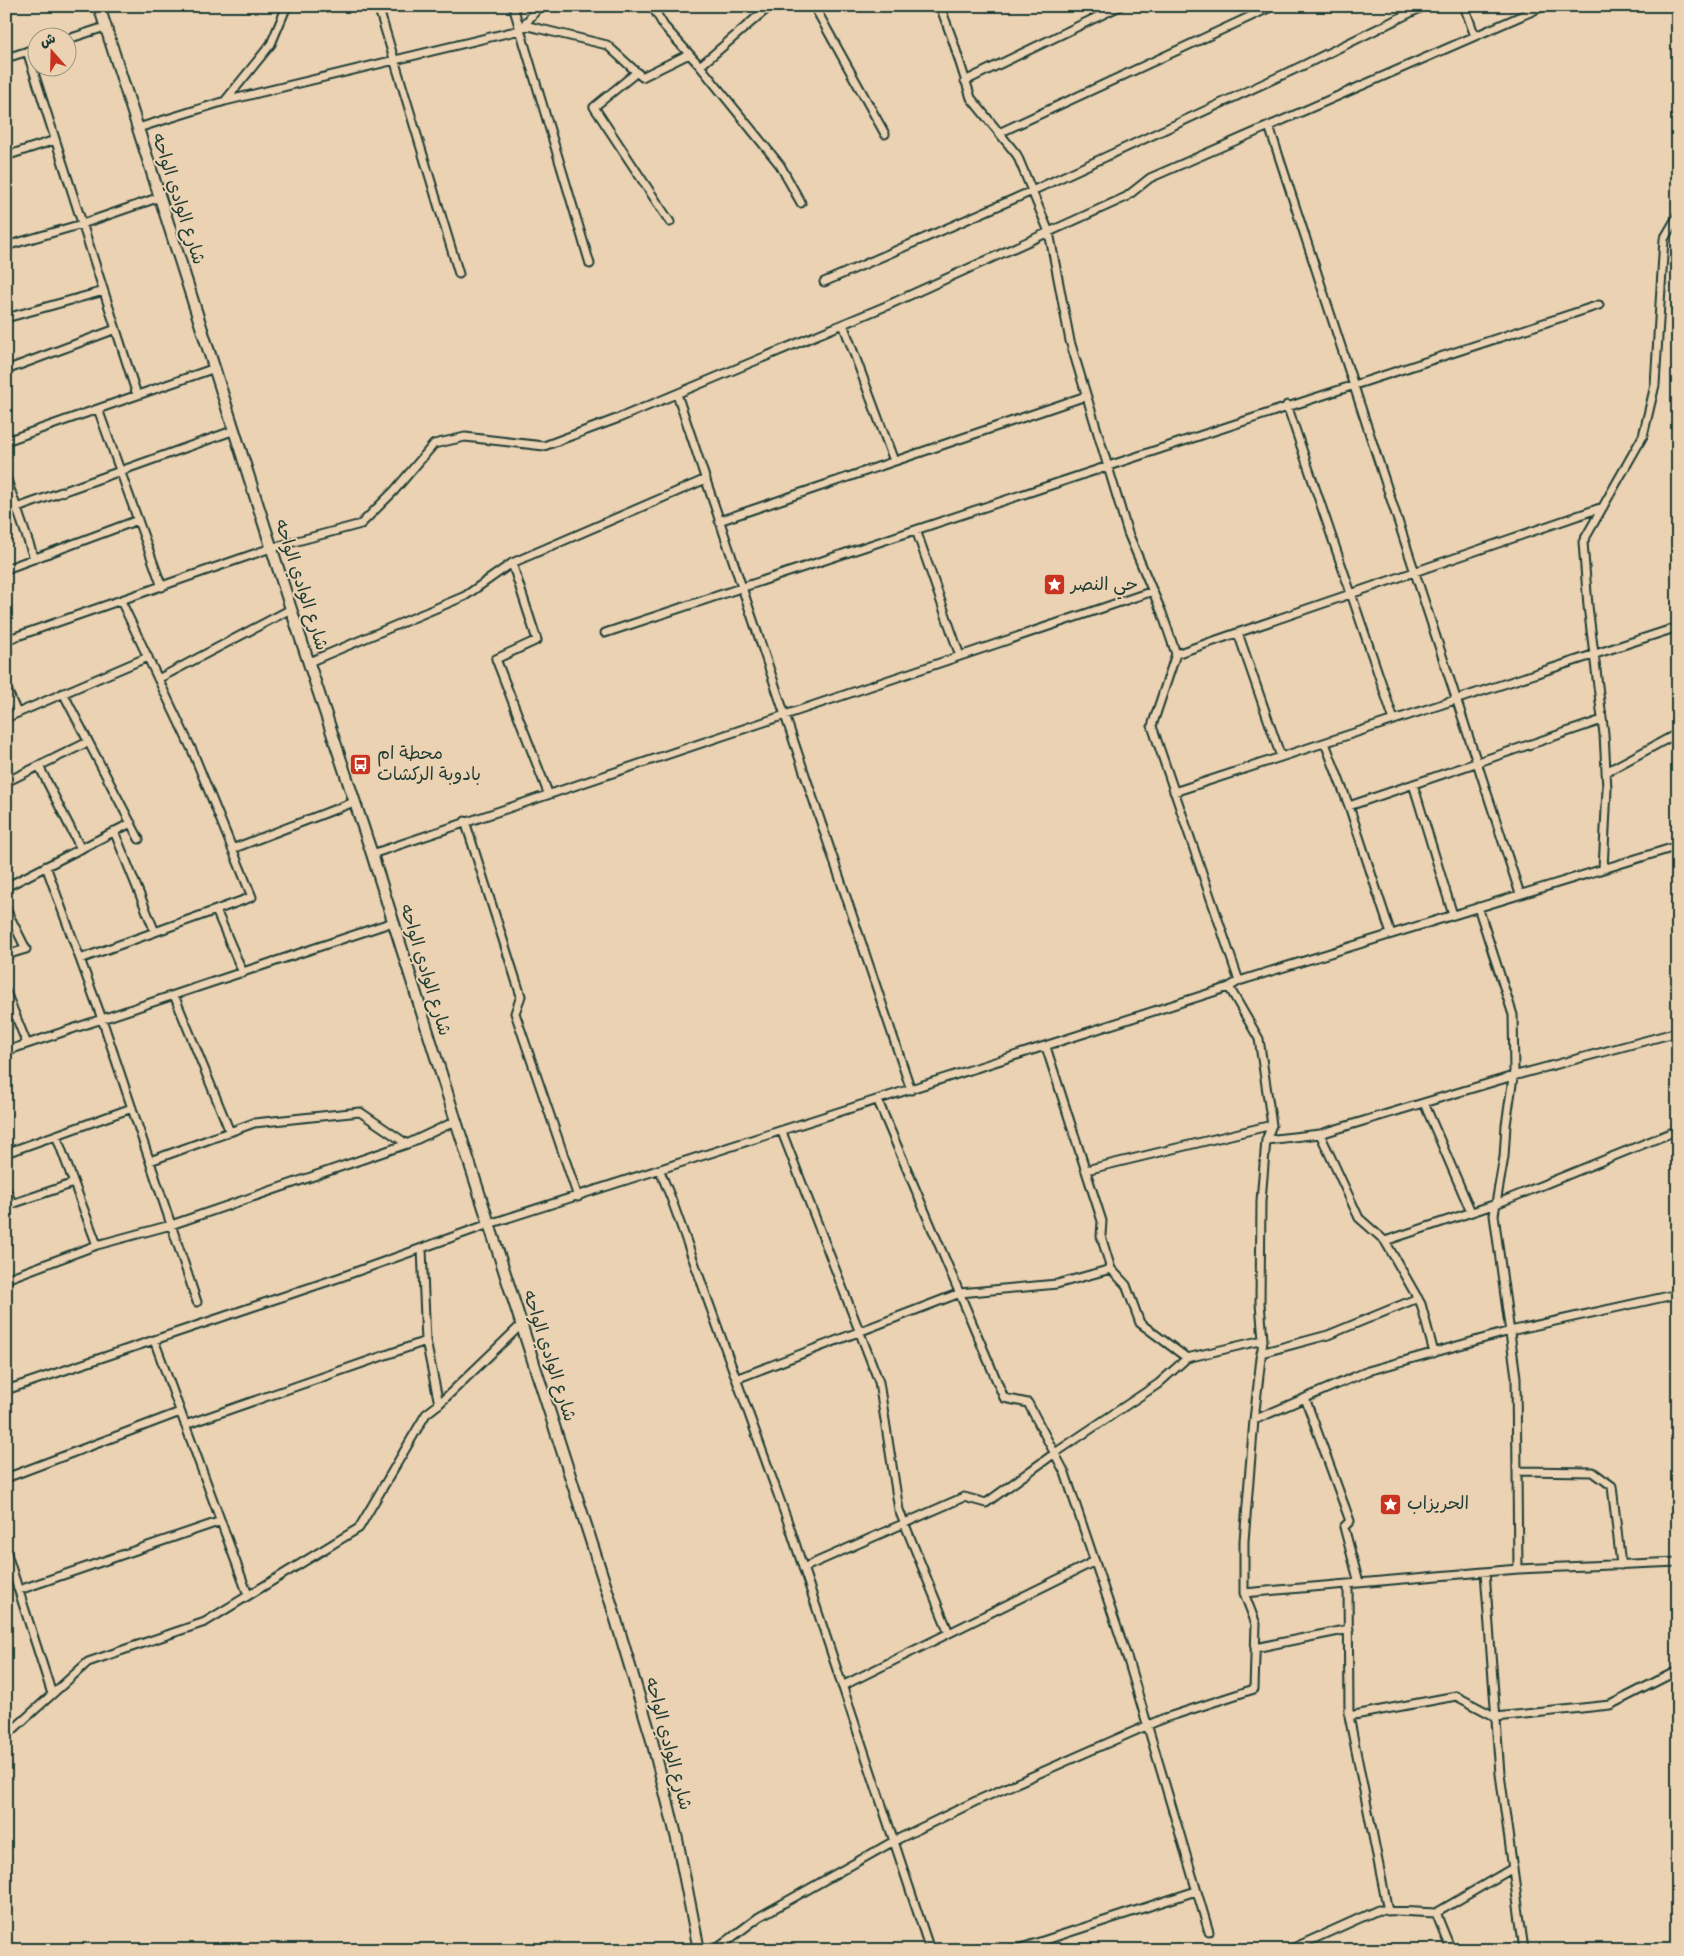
<svg xmlns="http://www.w3.org/2000/svg" width="1684" height="1956" font-family="Mynerve,'Playpen Sans Arabic',sans-serif">
	<rect width="100%" height="100%" fill="#ebd2b3"/>
	<filter id="ink" filterUnits="userSpaceOnUse"><feTurbulence type="fractalNoise" baseFrequency=".02" numOctaves="2"/><feDisplacementMap in="SourceGraphic" scale="10" xChannelSelector="R" yChannelSelector="G"/><feConvolveMatrix kernelMatrix="1 2 1 2 8 2 1 2 1" color-interpolation-filters="sRGB"/></filter>
	<g filter="url(#ink)">
		<g fill="none" stroke-linecap="round" stroke-linejoin="round">
			<defs>
				<path id="street" d="M378 6 459 274
					M513 6 590 264
					M652 6 664 26 700 66 780 165 801 203
					M814 6 885 134
					M940 6 953 41 971 98 1017 155 1049 232 1070 341 1128 533 1162 613 1176 654 1152 726 1239 981
					M1464 6 1475 36
					M524 25 607 45 642 77 689 54
					M68 39 105 27
					M27 51 137 395
					M6 58 38 48
					M700 66 770 6
					M637 72 594 107 670 222
					M965 81 1120 6
					M225 101 520 30 540 6
					M1269 126 1520 894
					M138 128 225 101 271 44 287 6
					M999 133 1273 6
					M6 156 55 140
					M6 246 82 224 160 197
					M824 282 1032 191 1306 64 1424 6
					M6 318 104 291
					M843 324 894 461
					M6 370 116 329
					M677 394 911 1090
					M1287 405 1394 720
					M98 409 162 587
					M6 441 215 368
					M6 477 34 558
					M17 508 235 430
					M719 521 1086 396
					M916 530 960 656
					M512 563 537 640 496 659 548 793
					M6 569 138 520
					M605 633C936 524 1267 412 1599 305
					M1238 633 1281 757
					M6 640 271 548 361 524 394 491 434 444 465 437 544 446 619 418 886 306 1126 197 1150 178 1544 6
					M1176 654 1603 507
					M309 662 465 596 512 563 706 479
					M158 679 291 609
					M6 687 17 713
					M63 693 139 839
					M6 718 148 657
					M1325 743 1349 806 1391 934
					M39 766 81 849
					M1606 772 1678 733
					M6 782 88 742
					M1413 784 1453 915
					M1174 792 1678 627
					M1349 806 1602 720
					M465 821 521 996 515 1013 578 1197
					M114 831 155 932
					M232 849 354 802
					M372 854 1153 591
					M46 866 102 1019 197 1302
					M1603 869 1607 789 1604 734 1588 606 1583 542 1643 436 1655 385 1664 239 1678 215
					M6 887 131 823
					M1478 907 1513 1015 1514 1071 1506 1125 1504 1157 1494 1215 1516 1377 1518 1569
					M6 909 26 949 6 955
					M216 910 243 973
					M80 959 252 897 192 750 121 601
					M6 992 27 1044
					M174 995 230 1132
					M6 1051 393 922
					M878 1101 1004 1398 1028 1403 1065 1473 1128 1660 1209 1932
					M1424 1103 1471 1212
					M782 1132 879 1382 899 1510 949 1633
					M1320 1134 1359 1218 1385 1241 1496 1204 1678 1130
					M56 1135 97 1245
					M1266 1140 1320 1134 1513 1076 1678 1032
					M6 1153 132 1108
					M150 1161 254 1123 360 1112 407 1144
					M1086 1170 1272 1125
					M660 1171 671 1198 790 1528 930 1950
					M6 1188 12 1204
					M6 1206 74 1183
					M1385 1241 1421 1304 1434 1353
					M422 1249 426 1341 439 1404
					M1111 1269 1126 1285 1140 1323 1187 1358
					M6 1279 97 1245 171 1225 407 1144 456 1121
					M154 1340 248 1595
					M1261 1353 1328 1335 1418 1298
					M736 1379 960 1293 1057 1284 1111 1269 1101 1236 1102 1221 1046 1047
					M6 1390 341 1277 489 1224 1229 987 1239 981 1678 846
					M1305 1398 1350 1521 1344 1527 1359 1583
					M1254 1420 1368 1371 1510 1331 1678 1294
					M185 1425 426 1341
					M1517 1471 1593 1472 1612 1486 1621 1565
					M6 1478 180 1412
					M6 1551 52 1694
					M803 1568 964 1497 986 1503 1055 1453 1158 1384 1187 1358 1263 1340
					M1485 1572 1500 1774 1524 1950
					M1348 1584 1349 1716 1388 1911
					M19 1590 221 1521
					M1244 1593 1518 1569 1678 1562
					M1255 1648 1349 1629
					M842 1686 1095 1561
					M1349 1716 1456 1696 1496 1717 1610 1705 1673 1673 1678 1674
					M6 1736 88 1662 205 1622 359 1528 426 1414 439 1404 522 1324
					M1436 1913 1451 1950
					M715 1950 759 1917 894 1841 976 1801 1162 1719 1254 1689 1256 1624 1244 1593V1541L1254 1420 1263 1340 1260 1303 1261 1201 1266 1140 1272 1125 1259 1039 1229 987
					M1015 1950 1196 1891
					M1289 1950 1378 1910 1436 1913 1513 1868"/>
				<path id="secondary" d="M99 6 291 609 372 854 456 1121 611 1603 650 1733 677 1839 699 1950"/>
			</defs>
			<!-- street casing -->
			<use href="#street" stroke="#1f3d34" stroke-width="11"/>
			<!-- secondary casing -->
			<use href="#secondary" stroke="#1f3d34" stroke-width="14"/>
			<!-- street -->
			<use href="#street" stroke="#ebd2b3" stroke-width="7"/>
			<!-- secondary -->
			<use href="#secondary" stroke="#ebd2b3" stroke-width="10"/>
		</g>
	</g>
	<!-- icons -->
	<defs>
		<symbol id="sight-square" viewBox="-11 -11 22 22"><rect x="-9" y="-9" width="18" height="18" rx="4" fill="#c8321e" stroke="#ebd2b3"/><path d="M0-6L1.8-2.2L6-1.7L2.9 1.2L3.7 5.4L0 3.3L-3.7 5.4L-2.9 1.2L-6-1.7L-1.8-2.2Z" fill="#fff"/></symbol>
		<symbol id="bus-square" viewBox="-11 -11 22 22"><rect x="-9" y="-9" width="18" height="18" rx="4" fill="#c8321e" stroke="#ebd2b3"/><path d="M-5-6H5V4H4V6H2V4H-2V6H-4V4H-5ZM-3.5-4V0h7V-4ZM-3.5 1.2v1.5H-2V1.2ZM2 1.2v1.5H3.5V1.2Z" fill="#fff"/></symbol>
	</defs>
	<g fill-rule="evenodd">
		<use href="#sight-square" x="1042" y="572" width="25" height="25"/>
		<use href="#bus-square" x="348" y="752" width="25" height="25"/>
		<use href="#sight-square" x="1378" y="1492" width="25" height="25"/>
	</g>
	<g text-anchor="middle" dominant-baseline="central" stroke-width="4" stroke-linejoin="round" paint-order="stroke">
		<!-- street labels -->
		<g font-size="18" fill="#1f3d34" stroke="#ebd2b3">
			<text transform="translate(178 199) rotate(72)">شارع الوادي الواحه</text>
			<text transform="translate(301 585) rotate(72)">شارع الوادي الواحه</text>
			<text transform="translate(425 970) rotate(73)">شارع الوادي الواحه</text>
			<text transform="translate(549 1356) rotate(72)">شارع الوادي الواحه</text>
			<text transform="translate(668 1744) rotate(75)">شارع الوادي الواحه</text>
		</g>
		<!-- poi labels -->
		<g font-size="18" fill="#1f3d34" stroke="#ebd2b3" text-anchor="start">
			<text x="1071" y="585">حي النصر</text>
			<text x="377" y="754">محطة ام<tspan x="377" dy="21">بادوبة الركشات</tspan></text>
			<text x="1407" y="1504">الحريزاب</text>
		</g>
	</g>
	<!-- margin -->
	<rect width="1684" height="1956" fill="none" stroke="#ebd2b3" stroke-width="25"/>
	<rect x="12" y="12" width="1659" height="1931" fill="none" stroke="#1f3d34" stroke-width="2" filter="url(#ink)"/>
	<!-- north arrow -->
	<g transform="translate(52 52) rotate(340)"><circle r="24" fill="#ebd2b3" stroke="#999680"/>
	<path d="M0-4L9 19L0 12L-9 19Z" fill="#c8321e"/>
	<text y="-8" font-size="14" font-weight="bold" text-anchor="middle" fill="#1f3d34">ش</text>
	</g>
</svg>
